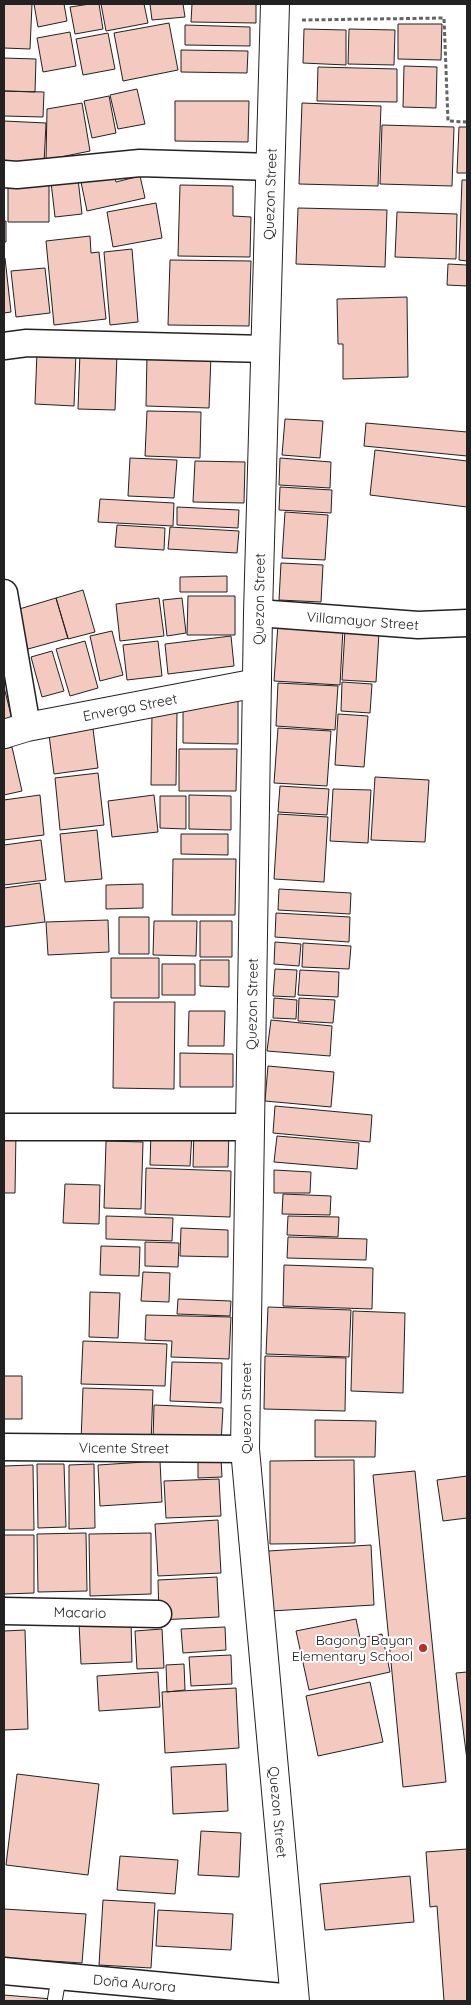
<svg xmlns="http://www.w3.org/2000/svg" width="471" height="2005" font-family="Quicksand,sans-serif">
	<rect width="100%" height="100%" fill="#fff"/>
	<!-- building -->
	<path fill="#f3c9c0" stroke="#222" d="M4 4H32L30 49 4 48Z
		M34 4H64L67 21 38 27Z
		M90 4H99L103 29 75 34 70 7Z
		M101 4H144L148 23 106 31Z
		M150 4H183L185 17 152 20Z
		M192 4H256V23L191 22Z
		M169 23 178 70 123 81 114 33Z
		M398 24H442L441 60 398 59Z
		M185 25 250 27V46L185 45Z
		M304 29 346 30V65L303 63Z
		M349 29 395 30 394 65 348 64Z
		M70 32 76 66 43 72 37 38Z
		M108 33 115 69 83 75 76 39Z
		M181 50 248 51 247 73 181 72Z
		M4 58 36 59 35 92 4 91Z
		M404 66 437 67 436 108 403 107Z
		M318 67 397 69V102L317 101Z
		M137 89 145 124 118 129 110 95Z
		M4 91 44 92 43 117 4 116Z
		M109 96 116 133 92 138 84 101Z
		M175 101H249L248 142 175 141Z
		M82 103 90 151 46 160 47 109Z
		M302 103 381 106 378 186 299 184Z
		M4 121 46 123 44 164 4 162Z
		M382 125 454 127 452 186 380 184Z
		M459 127H467V173H457Z
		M114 174 116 182 140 176 145 198 87 211 81 182Z
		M78 179 82 214 55 217 51 182Z
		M462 180H467V261L459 260Z
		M8 184H49V222H8Z
		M180 185 233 186V216L251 217 250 257 178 256Z
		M156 203 162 238 113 247 107 212Z
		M298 208 387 210 385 267 296 264Z
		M397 212 457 214 456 259 395 257Z
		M4 221H6V242H4Z
		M90 236 91 253 99 252 106 319 54 325 46 241Z
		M132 249 138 322 110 325 104 252Z
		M4 258H5L11 312 4 313Z
		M170 260 251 261 249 326 168 325Z
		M448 264 467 265V286L447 285Z
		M45 268 50 313 16 317 11 271Z
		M407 297 408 377 343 379V344H338L337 299Z
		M37 351 76 352 74 406 35 404Z
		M80 352 117 353 115 410 78 409Z
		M147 354 211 356 209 408 146 406Z
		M147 411 201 412 200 458 145 456Z
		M285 419 323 421 320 458 282 455Z
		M366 423 467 432V456L364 446Z
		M375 450 467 461V507L370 495Z
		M130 458 177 460 174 498 128 496Z
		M280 458 331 462 330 488 279 485Z
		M195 461 245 462 244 503 193 502Z
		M280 487 332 490 331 513 279 510Z
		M100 499 174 503 173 526 98 522Z
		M177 507 239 510 238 528 177 525Z
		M285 512 328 515 325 560 282 558Z
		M117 525 165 528 164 550 115 547Z
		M170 527 239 531 237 553 168 549Z
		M281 563 323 565 321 602 279 600Z
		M227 576V592H180V577Z
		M83 590 95 632 68 639 56 598Z
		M188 596H235V635H187Z
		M56 598 68 638 28 649 16 610Z
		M159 598 164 636 120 641 116 604Z
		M182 598 186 633 167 636 163 600Z
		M278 624 343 628 340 685 274 681Z
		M345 630 379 633 376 682 342 680Z
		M112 631 123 675 100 681 90 636Z
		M231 636 234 666 168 674 165 644Z
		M85 641 98 688 70 696 56 649Z
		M158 641 162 676 127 680 123 645Z
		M52 651 64 691 42 697 31 657Z
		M342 682 372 684 370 713 341 711Z
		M278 683 338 686 335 730 276 726Z
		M4 687 13 723 4 725Z
		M183 698H238V744L183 743Z
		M152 712H177L176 785H151Z
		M338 714 368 716 364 767 335 765Z
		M92 721 98 768 54 774 48 727Z
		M278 728 331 731 327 786 274 783Z
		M12 747 22 791 4 795V749Z
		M179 749H237L236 791H179Z
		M98 773 104 825 60 830 55 778Z
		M375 777 429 780 425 842 371 840Z
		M280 786 329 789 327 815 278 812Z
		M333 789 371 790 368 843 330 841Z
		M40 795 44 835 4 840V800Z
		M154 795 158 832 112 837 108 801Z
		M189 795 231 796V830L189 829Z
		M160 796H186V829L160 828Z
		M278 814 328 817 324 882 274 879Z
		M97 830 102 879 65 882 60 834Z
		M181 834H228V855L181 854Z
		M41 840 46 880 4 885V845Z
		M173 859H236L235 915H172Z
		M40 883 45 922 4 927V888Z
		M143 884V908L106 909V885Z
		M279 889 351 893 350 914 278 910Z
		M276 913 350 917 349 942 275 937Z
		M119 917H149V954H119Z
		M108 920 109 952 48 955 46 922Z
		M154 921H197L196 956 153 955Z
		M200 921H232V957H200Z
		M275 942 301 944 299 966 274 964Z
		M303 943 351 946 349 969 302 967Z
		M111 958H159V998H111Z
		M200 960H229V987L200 986Z
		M162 964H195V995H162Z
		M275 969 297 970 295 997 273 996Z
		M300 970 339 972 338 997 298 995Z
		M274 998 297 1000 296 1019 273 1018Z
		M299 998 335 1000 333 1023 298 1021Z
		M114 1002H175L174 1089 113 1088Z
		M189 1011H225L224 1046H188Z
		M271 1020 332 1026 330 1056 267 1051Z
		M180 1053 233 1054V1087H180Z
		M268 1066 334 1072 331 1107 265 1101Z
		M275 1106 372 1115 370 1142 273 1133Z
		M194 1129H229L228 1167H193Z
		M4 1132H16L15 1193H4Z
		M151 1132 192 1133 190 1166 150 1165Z
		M277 1136 359 1143 357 1169 274 1162Z
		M106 1141 143 1142 141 1209 104 1208Z
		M146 1168 231 1171 230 1217 145 1214Z
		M274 1170 311 1172 310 1193H274Z
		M65 1184 100 1185 99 1224 63 1223Z
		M283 1194 331 1196 330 1215 282 1214Z
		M106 1216 173 1218 172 1241 106 1239Z
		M288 1216 339 1217 338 1237 287 1235Z
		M181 1228 228 1230V1257L180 1256Z
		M288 1237 367 1239 366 1260 287 1258Z
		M145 1242 179 1243 178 1267 145 1266Z
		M101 1246 140 1247 139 1276 100 1275Z
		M284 1265 373 1268 372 1309 283 1306Z
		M143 1272 170 1273 169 1302 141 1301Z
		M90 1292 120 1293 118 1338 89 1337Z
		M178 1299 231 1301 230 1316 177 1314Z
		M268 1307 351 1310 349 1357 266 1354Z
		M353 1311 405 1313 403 1393 351 1391Z
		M146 1315 231 1317 229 1359 171 1357 172 1341 145 1340Z
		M83 1341 167 1344 165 1386 81 1384Z
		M265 1356 346 1358 345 1411 264 1409Z
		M172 1362 222 1363 221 1403 170 1401Z
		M4 1376H22V1419H4Z
		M83 1388 153 1390 151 1443 81 1441Z
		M154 1405 223 1408 221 1443 153 1441Z
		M315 1420 376 1421 375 1457H315Z
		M198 1459H221L222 1477 198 1478Z
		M354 1460 355 1543 270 1544V1461Z
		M160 1461 162 1502 100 1506 98 1465Z
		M37 1464H64L66 1527 38 1528Z
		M94 1464 95 1528 69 1529V1465Z
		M33 1465 34 1530H4V1466Z
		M415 1471 446 1782 403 1787 373 1475Z
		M467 1476V1518L443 1521 437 1480Z
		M219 1479 221 1516 166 1518 164 1481Z
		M218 1520 221 1573 158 1576 155 1524Z
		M86 1533 87 1591 38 1592 37 1534Z
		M151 1533V1594L90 1596 89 1534Z
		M4 1535H34V1593L4 1594Z
		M371 1545 374 1605 271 1611 268 1551Z
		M217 1577 219 1617 159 1620 158 1580Z
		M356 1619 360 1638 382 1634 390 1672 309 1690 296 1631Z
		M131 1621 132 1662 81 1664 79 1623Z
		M225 1627 226 1650 183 1653 181 1629Z
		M162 1629 164 1668 137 1669 135 1631Z
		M25 1630 28 1729 4 1730V1631Z
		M231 1655 232 1684 191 1686 189 1657Z
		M184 1664 185 1690 167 1692 166 1665Z
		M158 1672 160 1707 99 1711 97 1676Z
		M467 1672V1760L456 1673Z
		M370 1682 383 1742 318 1756 306 1696Z
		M236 1688 239 1748 165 1753 162 1692Z
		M226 1764 228 1811 173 1814 171 1767Z
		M17 1774 99 1784 88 1875 6 1865Z
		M201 1831 241 1833 239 1877 198 1875Z
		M467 1849V2001H444L437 1906 430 1907 426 1852Z
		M120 1856 178 1860 175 1894 117 1890Z
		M410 1876 414 1922 325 1930 320 1884Z
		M103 1900 155 1903 151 1968 99 1965Z
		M4 1909 86 1914 82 1963 4 1958Z
		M158 1910 233 1914 231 1950 156 1946Z
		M4 1995 52 1999V2001H4Z"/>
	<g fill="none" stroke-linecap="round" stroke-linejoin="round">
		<defs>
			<path id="lane" d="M55 1999 59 1976"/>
			<g id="street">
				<path d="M4 174 17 175 140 163 270 167"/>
				<path d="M4 346 27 343 265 349"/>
				<path d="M4 593 27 727"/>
				<path id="s1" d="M258 613 418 625 467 623"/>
				<path d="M4 1127H250"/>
				<path id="s2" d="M4 1447 245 1449"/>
				<path id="s3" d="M4 1611 158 1614"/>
				<path id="s4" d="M4 1971 294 1998"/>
			</g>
			<g id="secondary">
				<path id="s5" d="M275 4 258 613 245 1449 295 2001"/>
				<path id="s6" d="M4 734 27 727 257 683"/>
			</g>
		</defs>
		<!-- lane casing -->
		<use href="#lane" stroke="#222" stroke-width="16"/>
		<!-- street casing -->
		<use href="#street" stroke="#222" stroke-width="29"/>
		<!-- secondary casing -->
		<use href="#secondary" stroke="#222" stroke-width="30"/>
		<!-- path -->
		<path stroke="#646464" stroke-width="3" stroke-dasharray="4 2.5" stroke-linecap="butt" d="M302 20 444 18 448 121 467 122"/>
		<!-- lane -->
		<use href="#lane" stroke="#fff" stroke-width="14"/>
		<!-- street -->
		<use href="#street" stroke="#fff" stroke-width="26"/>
		<!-- secondary -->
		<use href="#secondary" stroke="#fff" stroke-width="28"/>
	</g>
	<!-- markers -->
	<circle fill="#c62828" stroke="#fff" stroke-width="2" cx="423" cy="1648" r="5"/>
	<g text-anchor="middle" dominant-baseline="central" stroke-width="4" stroke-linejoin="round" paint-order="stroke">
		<!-- street labels -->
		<g font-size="14" fill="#222" stroke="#fff">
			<text transform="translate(270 194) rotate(-88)">Quezon Street</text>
			<text transform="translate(259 599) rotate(-89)">Quezon Street</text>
			<text stroke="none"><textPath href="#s1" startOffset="105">Villamayor Street</textPath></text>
			<text stroke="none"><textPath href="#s6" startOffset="129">Enverga Street</textPath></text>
			<text transform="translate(252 1004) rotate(-89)">Quezon Street</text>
			<text transform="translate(246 1408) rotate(-90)">Quezon Street</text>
			<text stroke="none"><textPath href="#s2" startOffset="120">Vicente Street</textPath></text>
			<text stroke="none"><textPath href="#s3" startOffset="76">Macario</textPath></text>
			<text stroke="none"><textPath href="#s5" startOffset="1810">Quezon Street</textPath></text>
			<text stroke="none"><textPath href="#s4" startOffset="131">Doña Aurora</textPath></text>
		</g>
		<!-- poi labels -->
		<g font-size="14" fill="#222" stroke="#fff" text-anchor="end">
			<text x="413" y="1640">Bagong Bayan<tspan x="413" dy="16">Elementary School</tspan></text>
		</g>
	</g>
	<!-- border -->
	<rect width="471" height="2005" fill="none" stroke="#222222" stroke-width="10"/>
</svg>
